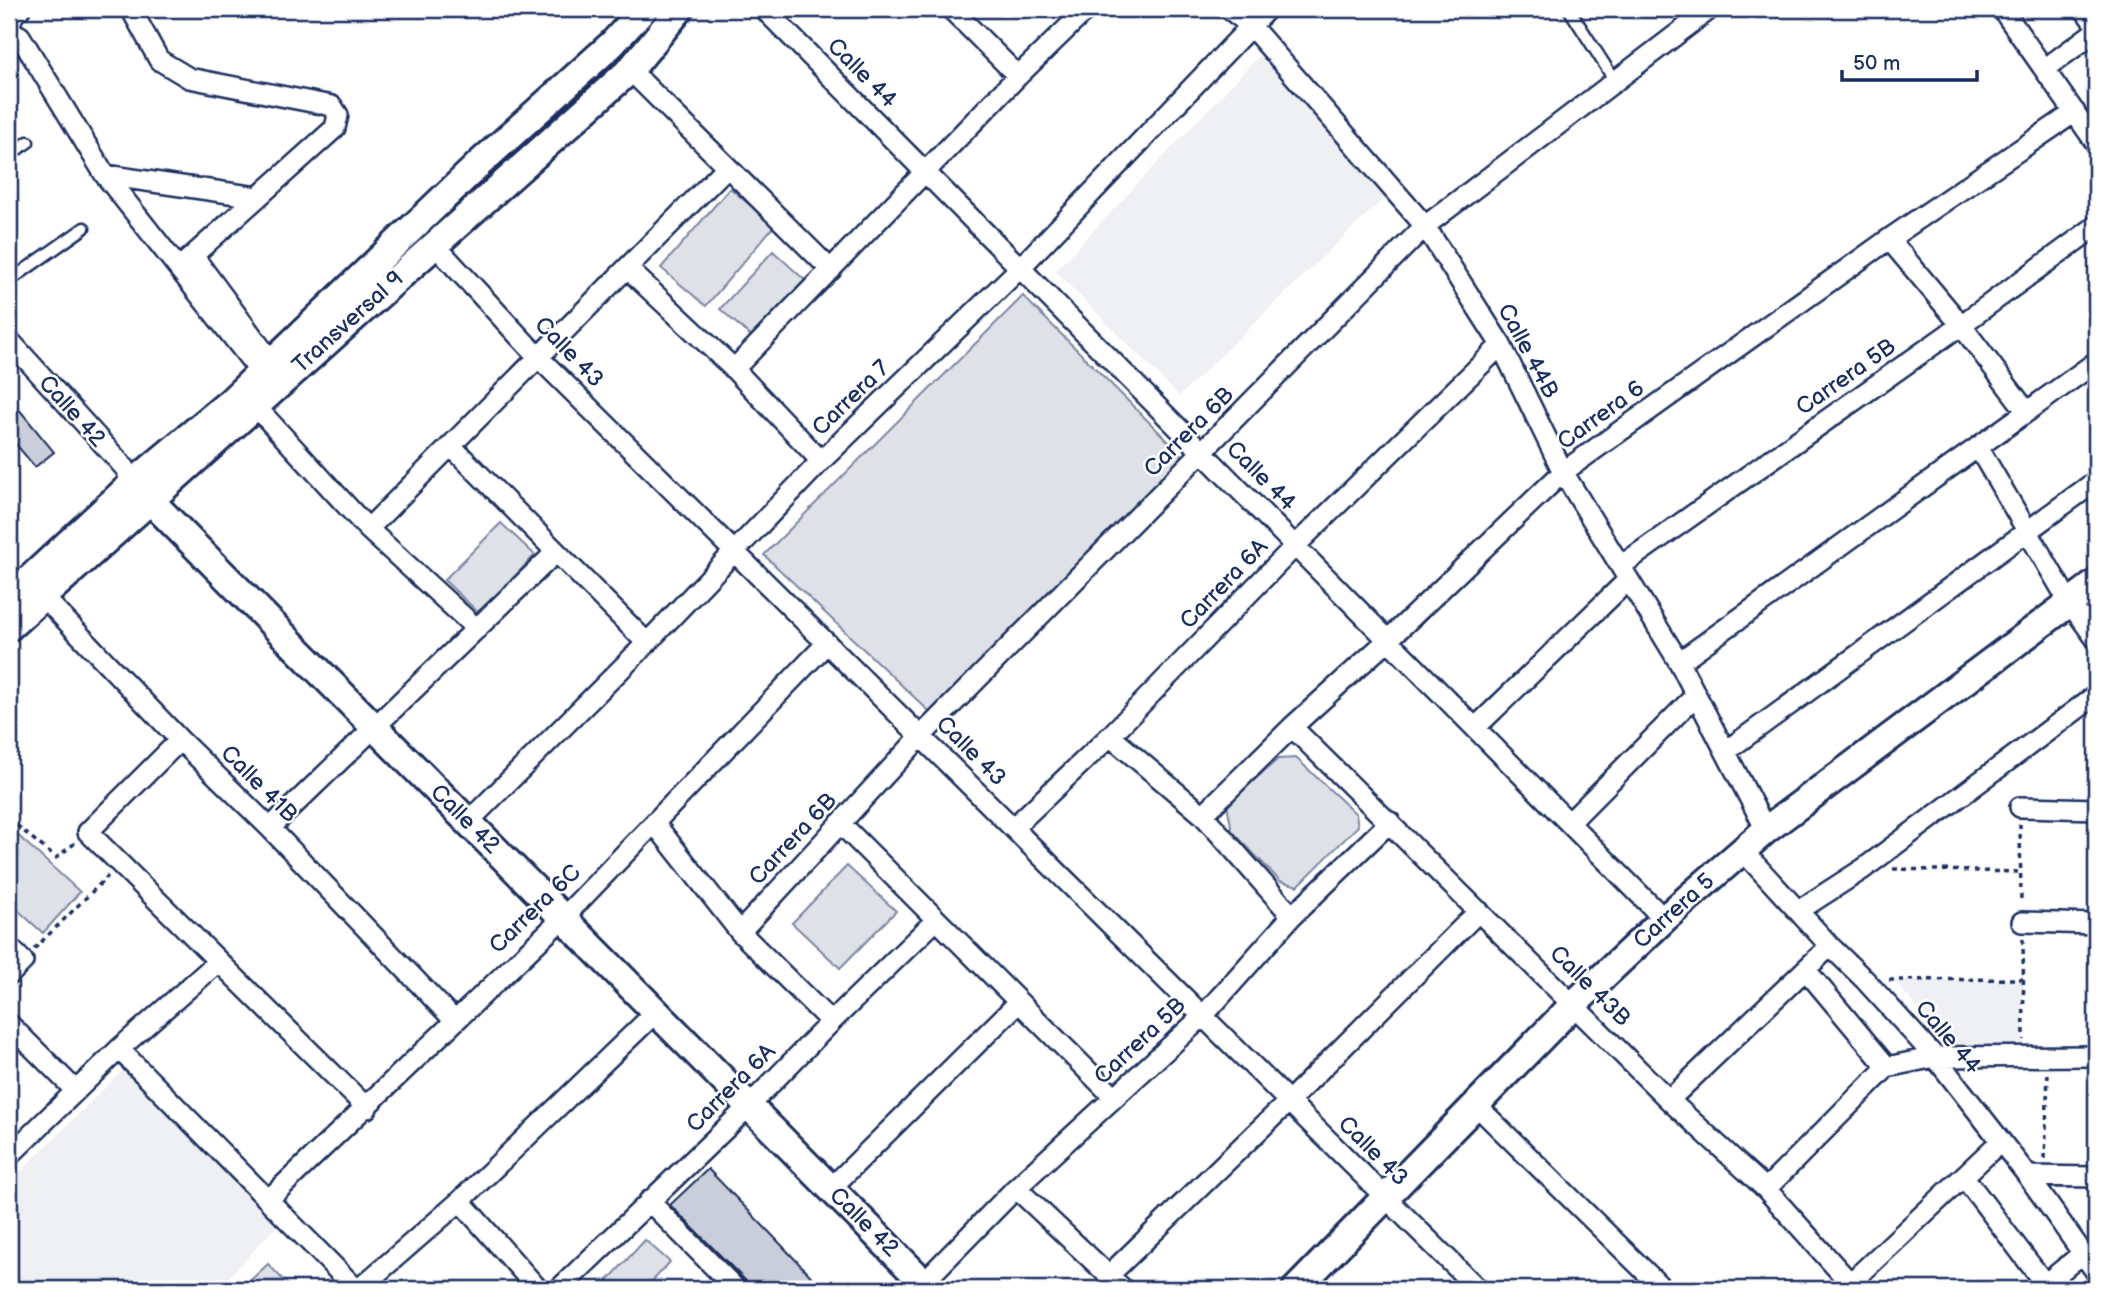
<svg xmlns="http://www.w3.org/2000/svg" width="2105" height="1298" font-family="'Balsamiq Sans',sans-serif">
	<rect width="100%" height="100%" fill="#fff"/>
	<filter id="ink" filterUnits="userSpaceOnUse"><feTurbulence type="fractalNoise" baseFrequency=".0143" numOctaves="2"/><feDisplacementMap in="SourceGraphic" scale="14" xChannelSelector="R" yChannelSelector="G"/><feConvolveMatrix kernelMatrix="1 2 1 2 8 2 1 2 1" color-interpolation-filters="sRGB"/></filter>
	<g filter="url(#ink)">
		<!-- built -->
		<path fill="#eff0f4" d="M1260 55 1388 194 1179 396 1055 271Z
			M2023 979 2024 1045 1949 1046 1894 980Z
			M127 1066 286 1216 218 1289H9V1183Z"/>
		<!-- green -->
		<path fill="#dee1e7" stroke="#7c88a2" stroke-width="2" d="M730 188 774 226 706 306 661 268Z
			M773 251 807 282 754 339 720 309Z
			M1023 296 1193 466 932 714 764 555Z
			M501 523 535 555 479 613 444 580Z
			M1296 758 1356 814 1358 826 1298 886 1280 881 1232 831 1227 804 1278 759Z
			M11 829 80 892 43 933 9 902V831Z
			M847 866 896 911 840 968 792 923Z
			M645 1240 670 1262 645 1289H600Z
			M268 1264 292 1289H241Z"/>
		<!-- building -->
		<path fill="#caceda" stroke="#1b2f5e" stroke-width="2" d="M9 397 54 452 35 467 9 436Z
			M708 1169 772 1235 823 1289H749L745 1280 670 1205Z"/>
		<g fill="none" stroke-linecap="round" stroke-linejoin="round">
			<defs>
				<path id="lane" d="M1569 9 1615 81
					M9 155 28 142
					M9 281 84 228"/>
				<path id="street" d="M131 9 159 60 189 78 332 106 338 115 335 128 179 268
					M764 9 1664 919
					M951 9 1018 76
					M1229 9 1250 25 1425 226 1501 345 1563 472 1679 662 1766 830
					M2002 9 2096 143
					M2084 9 2096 25
					M9 28 13 15 20 9
					M9 30 20 36 105 175 254 364 267 367
					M2046 68 2096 31
					M630 70 831 270
					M105 175 257 197
					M1889 239 1961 325 2027 412
					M434 244 539 358 1478 1289
					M194 257 264 352 267 367 273 374
					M628 269 734 369 821 461
					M9 340 125 468 133 483
					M734 369 1018 76 1087 9
					M247 397 368 529 477 629
					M451 446 647 643
					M1978 447 2069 602 2096 639
					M368 529 727 167
					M1622 565 1961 325 2096 226
					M34 587 180 740 270 828 455 1021
					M1679 662 2096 362
					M1292 727 1669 1100 1766 1189 1850 1283
					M1475 728 1628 580
					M1110 736 1203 815 1292 916
					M180 740 88 832 367 1108
					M1726 751 2096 481
					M2020 807 2096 809
					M1203 815 1292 727 1388 640 1563 472 1889 239 2075 112
					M468 822 647 643 821 461 1020 268 1267 9
					M840 823 1114 1097
					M1569 823 1695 696
					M655 824 740 932 831 1022
					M270 828 555 553
					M1013 828 1110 736 1295 546 1501 345
					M1742 850 1830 946 1865 980 1935 1057 2028 1176 2096 1272
					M1798 911 1863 869 2096 695
					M2022 922 2096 924
					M740 932 921 736 1425 226 1710 9
					M9 947 23 961 9 975
					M1806 970 1887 1067
					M9 1024 75 1090
					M119 1049 356 1289
					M1669 1100 1830 946
					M1477 1106 1663 1289
					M9 1156 119 1049 218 962
					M2028 1176 2096 1177
					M1964 1177 2045 1284
					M831 1188 1019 1002
					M1016 1188 1123 1289
					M1766 1189 1887 1067 1935 1057 2096 1056
					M268 1200 563 918 827 643
					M460 1201 538 1289
					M649 1201 736 1289
					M1109 1275 1289 1101 1479 911
					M359 1289 460 1201 656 1012
					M559 1289 749 1106 831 1022 936 920
					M917 1289 1016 1188 1203 1016 1292 916 1390 822
					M1844 1289 2001 1141
					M2039 1289 2082 1254"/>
				<path id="secondary" d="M133 483 930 1289
					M9 598 133 483 231 401 479 164 612 44 644 9
					M9 627 630 70 680 9
					M1296 1289 1574 1004 1664 919 1766 830 2096 583"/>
			</defs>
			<!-- lane casing -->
			<use href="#lane" stroke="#1b2f5e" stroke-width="15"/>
			<!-- street casing -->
			<use href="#street" stroke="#1b2f5e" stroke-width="24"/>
			<!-- secondary casing -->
			<use href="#secondary" stroke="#1b2f5e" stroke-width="32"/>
			<!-- path -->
			<path stroke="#1b2f5e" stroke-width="3.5" stroke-dasharray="5 5" stroke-linecap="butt" d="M9 819 56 858 75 843
				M2020 824 2021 903
				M1893 869 2019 872
				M2023 939 2024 1040
				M34 949 108 876
				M1889 980 2023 979
				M2045 1159 2048 1072"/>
			<!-- lane -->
			<use href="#lane" stroke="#fff" stroke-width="10"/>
			<!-- street -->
			<use href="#street" stroke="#fff" stroke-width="19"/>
			<!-- secondary -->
			<use href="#secondary" stroke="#fff" stroke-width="26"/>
		</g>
	</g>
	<g text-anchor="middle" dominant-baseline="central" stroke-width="5" stroke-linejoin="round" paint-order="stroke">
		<!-- street labels -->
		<g font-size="23" fill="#1b2f5e" stroke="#fff">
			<text transform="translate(862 73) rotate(45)">Calle 44</text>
			<text transform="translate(348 322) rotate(-42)">Transversal 9</text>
			<text transform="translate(1528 351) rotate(62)">Calle 44B</text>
			<text transform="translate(569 352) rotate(46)">Calle 43</text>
			<text transform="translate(1846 377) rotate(-35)">Carrera 5B</text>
			<text transform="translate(851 398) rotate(-44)">Carrera 7</text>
			<text transform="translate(72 411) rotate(48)">Calle 42</text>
			<text transform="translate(1601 415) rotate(-36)">Carrera 6</text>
			<text transform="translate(1189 432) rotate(-45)">Carrera 6B</text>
			<text transform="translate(1261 476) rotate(45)">Calle 44</text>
			<text transform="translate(1224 584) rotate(-46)">Carrera 6A</text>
			<text transform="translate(971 751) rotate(45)">Calle 43</text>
			<text transform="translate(259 784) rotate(45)">Calle 41B</text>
			<text transform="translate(465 819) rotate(45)">Calle 42</text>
			<text transform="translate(793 839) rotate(-47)">Carrera 6B</text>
			<text transform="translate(535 909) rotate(-44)">Carrera 6C</text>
			<text transform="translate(1674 911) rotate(-42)">Carrera 5</text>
			<text transform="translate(1590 986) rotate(45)">Calle 43B</text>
			<text transform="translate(1948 1037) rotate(50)">Calle 44</text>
			<text transform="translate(1140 1041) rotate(-43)">Carrera 5B</text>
			<text transform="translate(731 1088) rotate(-45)">Carrera 6A</text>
			<text transform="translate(1373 1151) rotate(45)">Calle 43</text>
			<text transform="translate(864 1222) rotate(45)">Calle 42</text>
		</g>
	</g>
	<!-- margin -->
	<rect width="2105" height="1298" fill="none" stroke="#fff" stroke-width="35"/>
	<rect x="18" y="18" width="2070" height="1263" fill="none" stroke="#1b2f5e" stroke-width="2.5" filter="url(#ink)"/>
	<!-- scale -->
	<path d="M1842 70v10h135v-10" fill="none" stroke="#1b2f5e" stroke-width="3.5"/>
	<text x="1853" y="70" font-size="21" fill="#1b2f5e" stroke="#ffffff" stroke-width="5" paint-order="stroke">50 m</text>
</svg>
